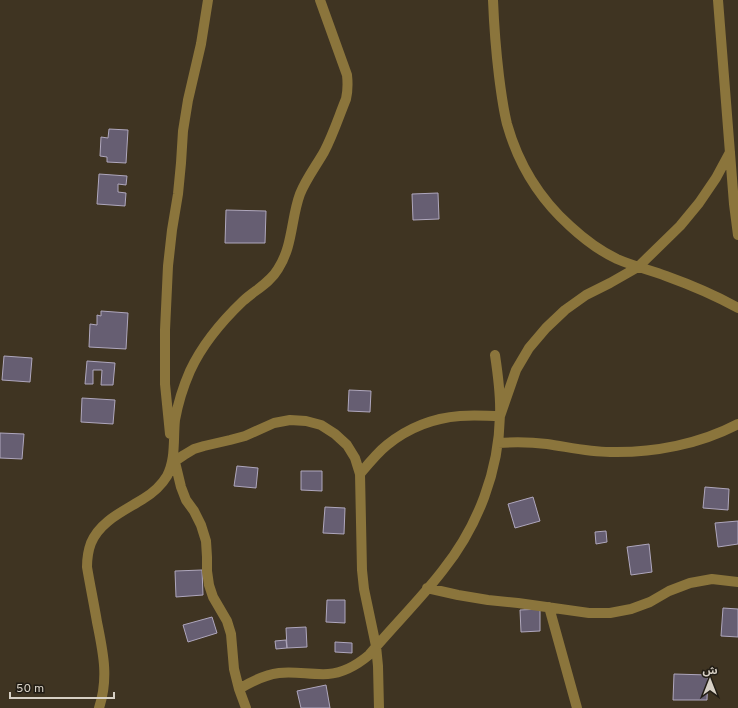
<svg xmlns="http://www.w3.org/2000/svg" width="738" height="708" font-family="Overpass,'Noto Sans Arabic',sans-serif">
	<rect width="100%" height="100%" fill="#3f3422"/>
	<!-- building -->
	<path fill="#665e72" stroke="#afa7bd" d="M109 129 128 130 126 163 107 162V157L100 156 101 137 108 138Z
		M99 174 127 176 126 185 118 184V192L126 193 125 206 97 204Z
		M438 193 439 219 413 220 412 194Z
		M226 210 266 211 265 243H225Z
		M101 311 128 313 126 349 89 347 90 324 97 325V315L101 316Z
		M4 356 32 358 30 382 2 380Z
		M87 361 115 363 113 385H101L102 370H93V384H85Z
		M349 390 371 391 370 412 348 411Z
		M82 398 115 400 113 424 81 422Z
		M0 433 24 434 22 459 0 458Z
		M237 466 258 468 256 488 234 486Z
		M301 471H322V491L301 490Z
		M705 487 729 489 728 510 703 508Z
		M533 497 540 521 515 528 508 504Z
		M325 507 345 508 344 534 323 533Z
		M738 521V544L718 547 715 523Z
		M606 531 607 542 596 544 595 532Z
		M649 544 652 572 631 575 627 547Z
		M202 570 203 595 176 597 175 571Z
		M327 600H345V623L326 622Z
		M723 608 738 609V637L721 636Z
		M540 609V631L521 632 520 610Z
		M212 617 217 633 188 642 183 625Z
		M306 627 307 647 287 648 286 628Z
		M286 640 287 648 276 649 275 641Z
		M335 642 352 643V653L335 652Z
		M674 674 708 675 707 700H673Z
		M326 685 330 708H301L297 691Z"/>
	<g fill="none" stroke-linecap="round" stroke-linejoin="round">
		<!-- minor -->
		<path stroke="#8b753c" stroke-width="10" d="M493 0C494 25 496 51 499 76 501 92 503 108 507 124 518 163 540 199 570 226 584 239 600 251 617 259 633 266 650 270 666 276 691 285 715 295 738 308
			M718 0 734 204 738 235
			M170 434 165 384V330L168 266 172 230 178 194 181 163 183 131 188 100 201 44 208 0
			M498 443C514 442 530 442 547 444 568 447 589 452 610 452 654 453 700 444 738 424
			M174 458 181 487 186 500 194 511 201 525 206 541 207 557V571L209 585 213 597 227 621 231 634 234 669 239 689 246 708
			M175 461 184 455 194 449 204 446 230 440 245 436 274 423 290 420 306 421 321 425 335 434 347 445 355 458 360 474 362 570 364 589 376 646 378 666 379 708
			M360 474C369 463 377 453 387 445 408 428 434 418 460 416 474 415 487 416 500 416L516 370 529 348 546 328 565 310 586 295 610 283 638 267 680 226 699 203 716 178 730 152
			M427 588 458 595 488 600 518 603 589 613H610L631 609 650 602 669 591 690 583 712 579 738 582
			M549 607 577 708
			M239 689C252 681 264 675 279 673 295 671 311 675 328 674 344 673 357 665 369 655 393 626 420 600 443 570 478 526 499 471 500 415 501 395 498 375 495 355
			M99 708C109 678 103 652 97 622 94 604 90 585 87 567 87 559 88 551 91 543 100 521 124 511 143 499 153 493 161 486 167 476 176 459 173 439 175 420 178 403 183 387 190 371 202 345 222 321 243 301 255 290 270 283 278 269 293 246 291 218 300 194 306 179 316 166 324 152 333 135 339 116 346 99 348 90 348 84 347 75L320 0"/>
	</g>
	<!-- north arrow -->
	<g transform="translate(710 680)" stroke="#221d15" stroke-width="3" paint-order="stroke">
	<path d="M0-3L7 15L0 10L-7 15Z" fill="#d7d0c5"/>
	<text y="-6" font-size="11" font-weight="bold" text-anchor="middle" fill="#d7d0c5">ش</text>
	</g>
	<!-- scale -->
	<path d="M10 692v6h104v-6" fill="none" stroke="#d7d0c5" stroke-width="2"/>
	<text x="16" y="692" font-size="12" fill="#d7d0c5" stroke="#221d15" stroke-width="3" paint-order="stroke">50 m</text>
</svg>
